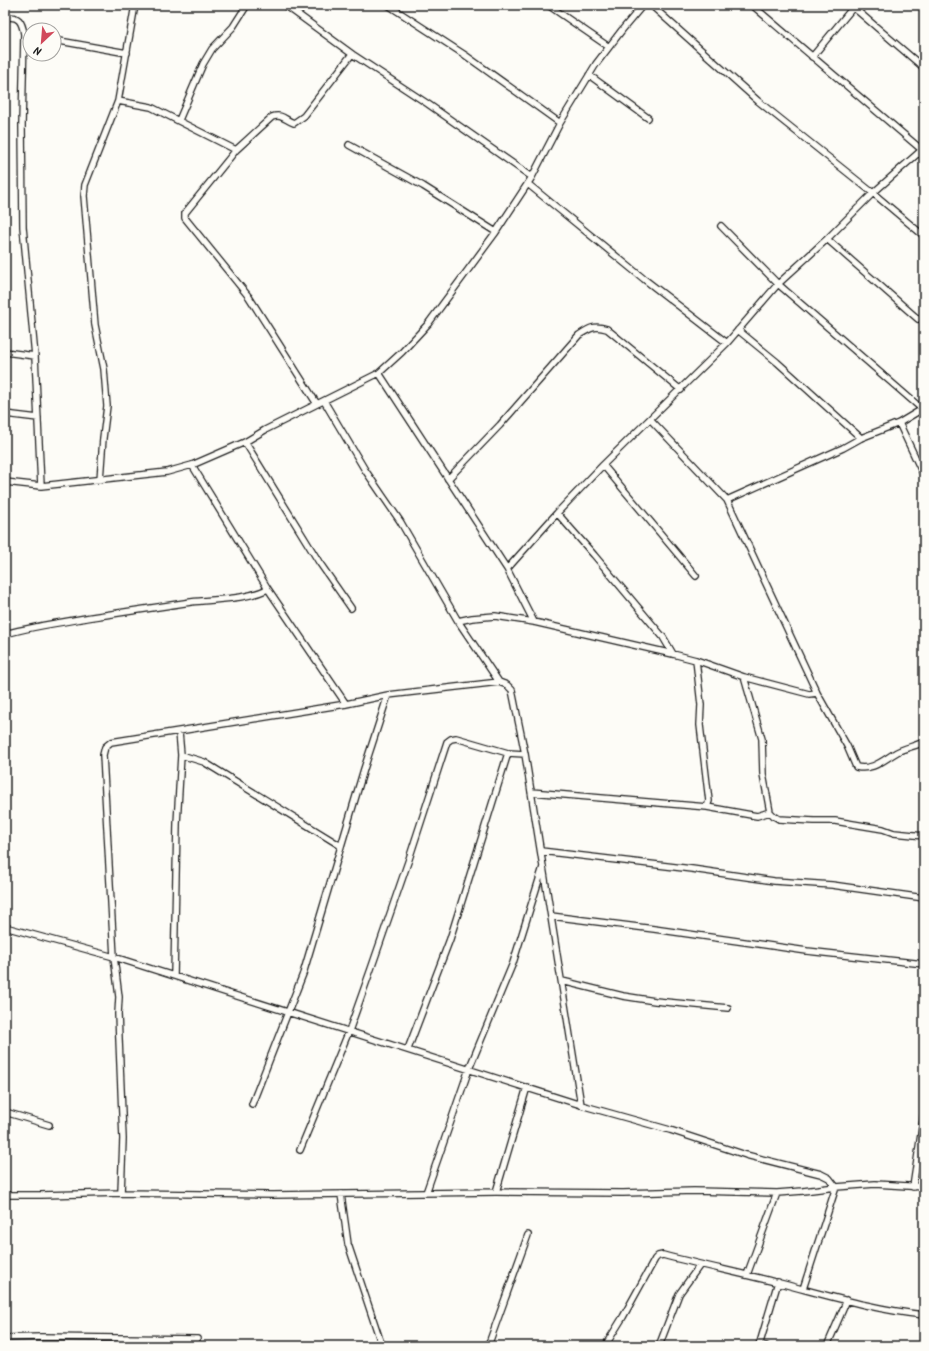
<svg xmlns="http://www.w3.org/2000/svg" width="929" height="1351" font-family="Kalam,sans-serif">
	<rect width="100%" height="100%" fill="#fdfcf7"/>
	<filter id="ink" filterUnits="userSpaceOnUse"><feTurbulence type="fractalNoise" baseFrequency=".025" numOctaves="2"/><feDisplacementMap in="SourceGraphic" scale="8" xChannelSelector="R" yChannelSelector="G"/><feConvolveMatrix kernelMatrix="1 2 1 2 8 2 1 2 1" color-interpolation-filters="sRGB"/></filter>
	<g filter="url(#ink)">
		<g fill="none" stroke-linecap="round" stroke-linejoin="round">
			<defs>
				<path id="street" d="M285 5 352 54 428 104 532 177
					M388 5 465 55 560 123
					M548 5 609 47
					M651 5 758 101 873 193 924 236
					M752 5 922 150
					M853 7 924 68
					M5 18C19 15 22 22 24 34L22 125 23 227 35 356 41 486
					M54 40 127 53
					M812 57 855 5
					M589 75 648 118
					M118 101 151 107 236 150
					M179 120 203 64 212 49 233 27 247 5
					M349 145 423 186 496 232
					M919 153 924 157
					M528 184 644 279 727 343 778 284 827 239 873 193 924 148
					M721 226 778 284 922 409
					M827 239 918 319
					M738 330 777 362 861 438
					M5 352 35 356
					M379 373 507 569 534 622
					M324 401 365 470 400 521 458 621 499 682
					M317 404 249 297 189 223 185 218V213L236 150 272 117C282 113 286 121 294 123L304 116 352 54
					M5 414 38 418
					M651 420 727 500 817 693 847 746 856 767C873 771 883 760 897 752 905 748 915 746 924 742
					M899 423 924 476
					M245 442 319 562 351 608
					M192 465 268 589 346 704
					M603 465 696 576
					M448 479 500 425 579 335C590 328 594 325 607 329L681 390
					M100 480 103 438 107 406 104 369 95 325 84 196 85 185 118 101 135 5
					M5 482 41 486 167 472 192 465 245 442 265 430 379 373 402 352 428 324 496 232 532 177 560 123 596 64 622 30 643 5
					M727 500 843 448 861 438 899 423 924 408
					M557 513 594 555 663 637 673 654
					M507 569 557 513 603 465 727 343
					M458 621 472 618 495 616 534 622 673 654 696 660 744 677 809 694 817 693
					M5 634C34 626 63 622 92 617 125 612 158 607 191 602 217 599 244 600 268 589
					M696 660 701 705 700 725 709 801 707 807
					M744 677 762 739 763 774 770 812 774 816 779 819 814 821H835L883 829 894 833 924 836
					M181 755 204 762 341 846
					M531 792 707 807 757 816 770 812
					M541 851 692 869 774 881 832 885 924 898
					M551 916 654 929 807 951 924 964
					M5 927 114 957 581 1105 670 1130 746 1155 821 1174 829 1178 836 1187 803 1289
					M174 976 177 824 181 755 179 732
					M562 981 623 996 655 1001 728 1008
					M408 1049 450 939 508 753
					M252 1104 303 974 364 769 388 695
					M5 1112 49 1125
					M300 1150 349 1031 371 969 409 859 447 742 451 739 456 738 508 753 525 754
					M913 1187 924 1114
					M496 1192 527 1087
					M121 1193 123 1139 118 1014 119 997 114 957 103 755 105 747 111 742 346 704 388 695 499 682 507 685 512 690 525 754 581 1105
					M426 1193 469 1069 513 963 543 867
					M341 1194 348 1244 382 1346
					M5 1195H41L121 1193 273 1195 496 1192 623 1193 694 1191 777 1193 803 1191 836 1187 875 1184 924 1187
					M747 1275 777 1193
					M5 1338 41 1337 197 1339
					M759 1344 766 1346
					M488 1346 528 1235
					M605 1346 623 1317 655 1259 658 1256 663 1255C701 1265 740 1273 779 1283 826 1295 875 1310 924 1315
					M659 1346 679 1294 700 1265
					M759 1346 778 1282
					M827 1346 847 1300"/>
			</defs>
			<!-- street casing -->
			<use href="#street" stroke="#1c1c1c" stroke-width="8"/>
			<!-- street -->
			<use href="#street" stroke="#fdfcf7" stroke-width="5.5"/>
		</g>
	</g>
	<!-- margin -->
	<rect width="929" height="1351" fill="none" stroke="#fdfcf7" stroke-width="20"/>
	<rect x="10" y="10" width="909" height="1331" fill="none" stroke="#1c1c1c" stroke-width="1.5" filter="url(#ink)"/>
	<!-- north arrow -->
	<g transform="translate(42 42) rotate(206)"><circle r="19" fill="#fdfcf7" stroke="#a3a29f"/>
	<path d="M0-3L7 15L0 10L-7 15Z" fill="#d1495b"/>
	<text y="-6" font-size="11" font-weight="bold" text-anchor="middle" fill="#1c1c1c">N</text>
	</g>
</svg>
